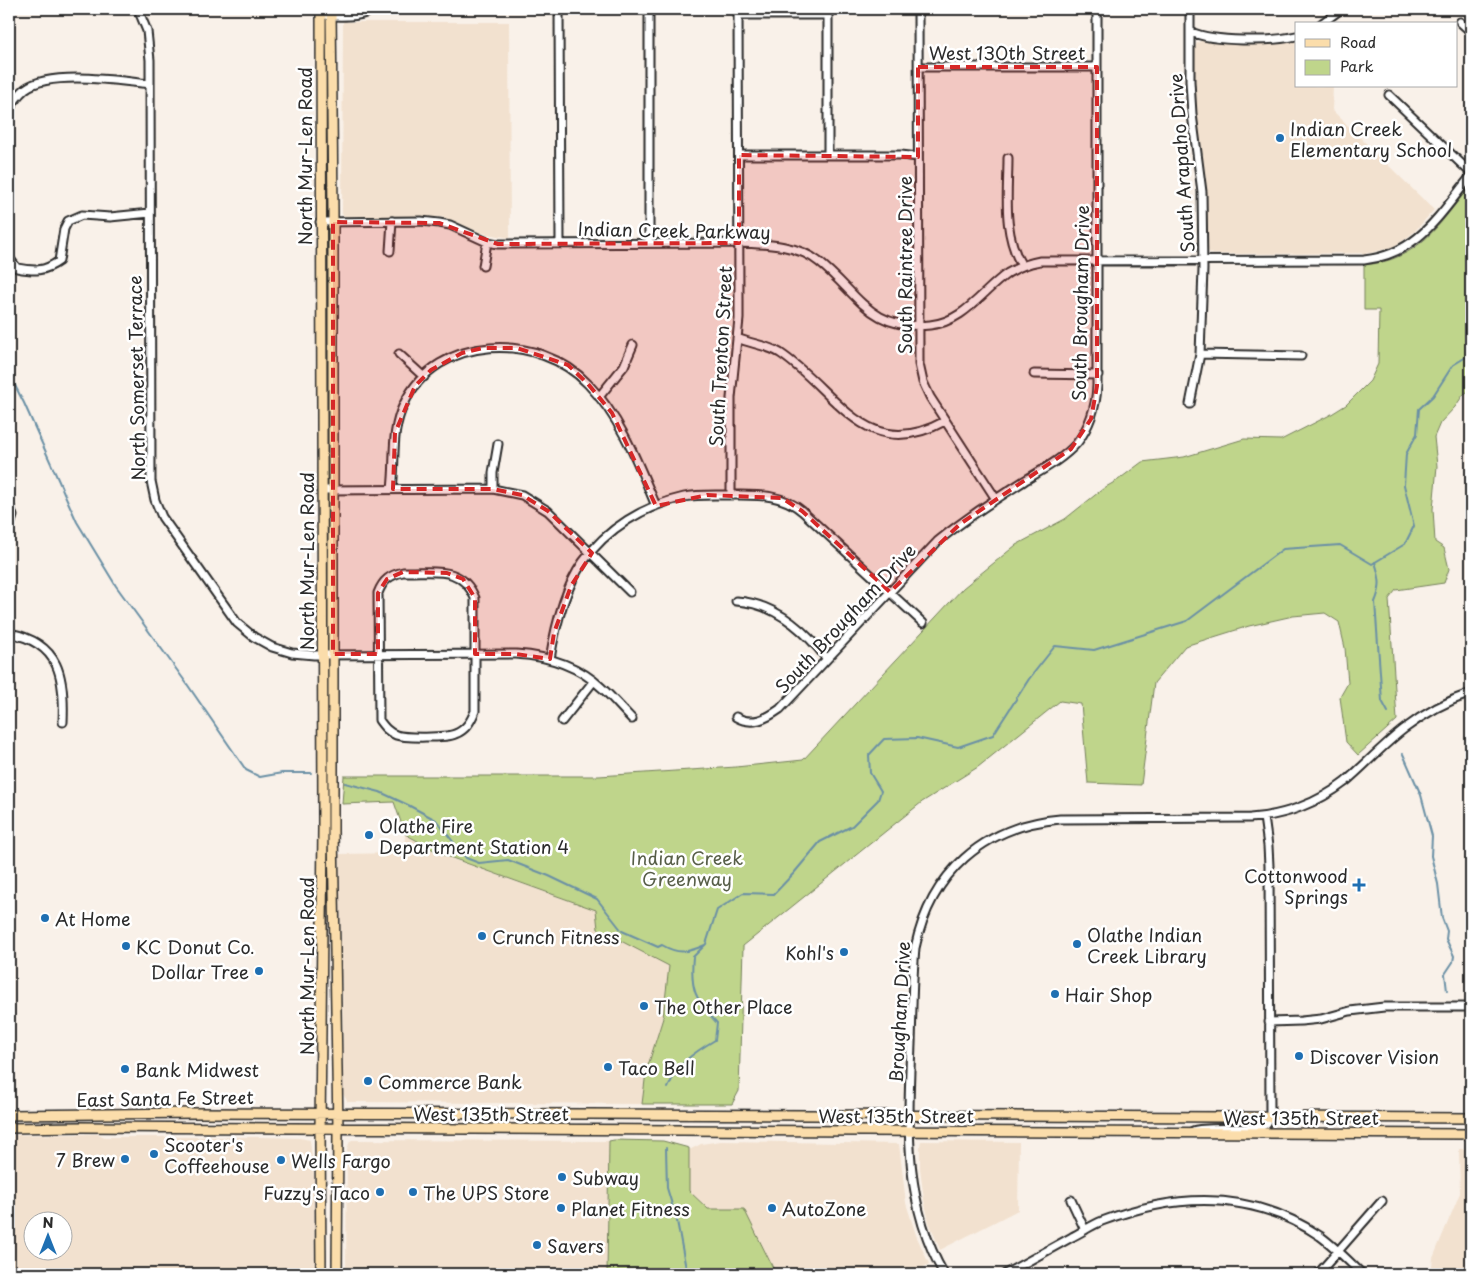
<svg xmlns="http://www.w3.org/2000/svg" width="1480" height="1283" font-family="'Playpen Sans',sans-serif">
	<rect width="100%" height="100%" fill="#f9f1e9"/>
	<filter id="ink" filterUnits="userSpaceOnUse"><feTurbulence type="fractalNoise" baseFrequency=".02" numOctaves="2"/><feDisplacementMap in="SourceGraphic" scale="10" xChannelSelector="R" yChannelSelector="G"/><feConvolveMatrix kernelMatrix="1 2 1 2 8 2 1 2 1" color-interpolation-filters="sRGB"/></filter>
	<g filter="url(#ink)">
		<!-- built -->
		<path fill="#f2e1cf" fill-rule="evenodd" d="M343 22H509L510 238 482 233 442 217 344 216 342 214Z
			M1203 40 1265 43H1279L1296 40V86H1333L1332 110 1434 210 1415 231 1404 240 1393 247 1370 253 1213 254 1209 252 1206 246V179L1196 114 1194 77V50L1197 43Z
			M405 834 441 855 596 910 598 929 669 966 663 1018 646 1072 642 1104 348 1102 343 1094 342 982 341 977 339 854 404 853Z
			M98 1134 105 1137H261L300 1138 310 1140 314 1177 315 1274H9V1135ZM62 1220V1250H32V1220Z
			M352 1140 609 1141 607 1274H346L347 1149 350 1141Z
			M721 1141 899 1144 906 1203 916 1235 929 1264 912 1274H776L744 1209H708L689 1191V1150L701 1144Z
			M921 1141 1019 1142 1018 1210 940 1250 929 1222 924 1200 920 1168V1146Z
			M1459 1149H1471V1274H1431L1433 1258 1460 1193Z"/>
		<!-- green -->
		<path fill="#bfd58b" stroke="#75805b" d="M1471 185V389L1463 395 1455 407 1440 423 1434 437 1437 466 1433 509 1435 542 1444 548 1449 569 1444 583 1396 590 1389 599 1397 720 1358 755 1346 742 1340 697 1348 683 1345 648 1339 622 1325 613 1293 616 1249 626 1185 646 1154 683 1141 785 1088 783 1081 704 1060 701 978 767 922 802 743 946 739 1091 732 1104H642L646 1072 663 1018 669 966 598 929 596 910 441 854 405 834 394 802 342 804 344 776H599L736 767 803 760 963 588 1016 545 1065 519 1104 488 1118 480 1142 462 1184 457 1244 439 1281 440 1330 415 1346 405 1370 381 1378 364 1379 310H1364V265C1420 260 1438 225 1471 185Z
			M614 1140 663 1141 689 1148V1191L708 1209H744L776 1274H607L609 1141Z"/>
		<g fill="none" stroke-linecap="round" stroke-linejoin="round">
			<!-- stream -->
			<path stroke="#6b90a5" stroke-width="2" d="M9 374 24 403 77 522 116 586 187 684 246 770 260 777 282 773H311
				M1375 562C1380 578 1382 586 1375 602L1382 701 1388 712
				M1403 754 1421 795 1432 836 1431 856 1438 884 1442 918 1447 931 1446 939 1454 956 1453 962 1445 974 1447 991
				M345 783 380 792 408 805 436 820 466 858 479 863 508 860 549 876 597 899 622 931 658 947 662 945C679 955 689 952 705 945
				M668 1088C678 1063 693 1053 715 1040L717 1023C695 1000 690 989 693 957L706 944 717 910 743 893 774 894 794 873 820 842 852 826 878 800 881 791 870 773 869 755 884 739 917 738 958 747 993 735 1029 679 1055 646 1094 650 1187 621 1283 549 1340 545 1372 564 1405 544 1414 526 1404 485 1406 454 1417 434 1419 409 1433 396 1453 365 1471 354
				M666 1148 667 1188 677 1221 687 1274
				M1468 1160 1471 1164"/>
			<defs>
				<path id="minor" d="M138 9 147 31 150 60 151 481 155 500 162 517 237 623 254 637 272 647 292 653 314 655 516 654C547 656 579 666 602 688 613 698 622 709 632 719
					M559 9 560 244
					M828 9V154
					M918 9 919 364 923 382 930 397 996 499
					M738 15H827
					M328 16C341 16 363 18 373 9
					M1460 22 1471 32
					M1321 24 1341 9
					M1191 32C1214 42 1271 42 1296 36
					M918 67H1097
					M1389 95 1471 173
					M9 111C12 104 18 95 25 89 50 70 120 81 150 84
					M739 155H901L918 157
					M1008 158C1008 194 1002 233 1022 266
					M320 222 421 221 439 223 450 225 487 242 498 244 739 243C766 244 797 244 819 262 859 294 870 331 930 325 964 322 982 291 1008 273 1018 267 1029 263 1040 261L1364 260C1418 254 1439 215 1471 176
					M649 243V9
					M390 251 392 221
					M9 258 17 268C34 271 44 272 59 261L64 229 68 221 82 215 110 217 150 213
					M483 266 487 242
					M737 338C751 344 767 345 780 353 837 391 865 465 945 421
					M399 354 424 377
					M1200 354 1301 356
					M1034 374 1098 375
					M599 397 624 366 633 345
					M1190 404 1200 354 1203 269 1202 192 1192 114 1190 81V9
					M392 489C396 459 390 433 404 404 437 333 539 332 588 384 621 418 638 463 656 506
					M493 489V473L498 444
					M322 490 493 489 522 495 548 511 630 592
					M731 495V398L739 319V300L738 9
					M9 504 13 516 11 522 9 523
					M403 572C433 573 461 564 475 598V711C471 721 466 730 455 734 447 738 404 738 396 735 388 732 384 727 379 720L378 593C383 580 390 575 403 572Z
					M736 601C774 603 804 629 827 659
					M9 633C60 643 65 677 63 722
					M550 659C555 628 565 588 583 562 607 528 644 506 684 497 698 494 715 495 730 495 756 495 781 493 802 511L923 623
					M736 717C752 726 766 719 780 709L938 541C965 519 994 500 1024 481 1042 470 1063 459 1077 443 1090 426 1096 407 1097 386V9
					M562 721 593 682
					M1269 1022 1301 1021 1321 1019 1350 1011 1384 1007H1471
					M1193 1131C1210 1125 1256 1133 1266 1124 1268 1122 1269 1119 1270 1117L1269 866 1268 846 1264 817
					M1071 1200 1085 1230
					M944 1274C903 1204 908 1122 911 1044 912 1012 912 980 915 948 931 873 983 826 1060 819L1250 818C1284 816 1318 803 1345 782 1365 765 1383 745 1404 729 1425 713 1447 701 1471 693
					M1005 1274C1027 1262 1050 1249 1072 1237 1082 1232 1092 1225 1102 1221 1176 1193 1252 1190 1320 1236 1335 1247 1349 1261 1362 1274
					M1318 1274 1382 1201"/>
				<path id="major" d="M321 9 323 828 320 1129 321 1274
					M331 9 333 212V831L338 1129 337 1274
					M9 1115 196 1113 587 1114 1471 1118
					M9 1128 80 1127 1471 1134"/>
			</defs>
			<!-- minor casing -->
			<use href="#minor" stroke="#2b2b2b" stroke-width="11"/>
			<!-- major casing -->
			<use href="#major" stroke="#2b2b2b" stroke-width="12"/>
			<!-- minor -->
			<use href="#minor" stroke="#fff" stroke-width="7"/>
			<!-- major -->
			<use href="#major" stroke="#fbddab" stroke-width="9"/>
		</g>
	</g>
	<!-- marked area -->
	<path fill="#d62828" fill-opacity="0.2" stroke="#d62828" stroke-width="4" stroke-dasharray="10 6" stroke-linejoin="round" d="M918 67H1097V386L1091 419 1071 449 960 524 890 592 802 511 782 498 707 495 656 506 612 413 588 384 568 365 517 348H483L462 353 431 370 415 386 395 433 393 489H493L522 495 548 511 592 553 571 586 554 633 550 659 516 654H475V598L463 579 447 573 403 572 387 579 378 593V654H333V222L439 223 498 244 739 243V155L918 157Z"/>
	<!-- markers -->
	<g fill="#1f6fb2" stroke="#fff" stroke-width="2">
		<circle cx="1280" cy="138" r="5"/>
		<circle cx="369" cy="835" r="5"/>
		<path d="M1356.5 877.5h5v5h5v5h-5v5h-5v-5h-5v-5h5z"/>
		<circle cx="45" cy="918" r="5"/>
		<circle cx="482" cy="936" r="5"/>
		<circle cx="1077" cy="944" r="5"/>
		<circle cx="126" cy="946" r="5"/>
		<circle cx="844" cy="952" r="5"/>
		<circle cx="259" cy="971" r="5"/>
		<circle cx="1055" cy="994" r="5"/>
		<circle cx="644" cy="1006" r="5"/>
		<circle cx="1299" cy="1056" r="5"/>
		<circle cx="608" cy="1067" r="5"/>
		<circle cx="125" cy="1069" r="5"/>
		<circle cx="368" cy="1081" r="5"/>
		<circle cx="154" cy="1154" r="5"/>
		<circle cx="125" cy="1159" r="5"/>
		<circle cx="281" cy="1160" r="5"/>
		<circle cx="562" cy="1177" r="5"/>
		<circle cx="380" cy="1192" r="5"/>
		<circle cx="413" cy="1192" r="5"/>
		<circle cx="561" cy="1208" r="5"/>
		<circle cx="772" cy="1208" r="5"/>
		<circle cx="537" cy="1245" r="5"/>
	</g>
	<g text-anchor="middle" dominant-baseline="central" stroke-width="5" stroke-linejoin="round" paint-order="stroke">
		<!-- street labels -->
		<g font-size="18" fill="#2b2b2b" stroke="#fff">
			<text x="1007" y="52">West 130th Street</text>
			<text transform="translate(304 156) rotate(-90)">North Mur-Len Road</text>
			<text transform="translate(1181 163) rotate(-94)">South Arapaho Drive</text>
			<text transform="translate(674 230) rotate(1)">Indian Creek Parkway</text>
			<text transform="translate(904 265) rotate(-90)">South Raintree Drive</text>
			<text transform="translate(1080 303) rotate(-89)">South Brougham Drive</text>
			<text transform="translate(720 356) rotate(-87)">South Trenton Street</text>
			<text transform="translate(136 378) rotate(-91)">North Somerset Terrace</text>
			<text transform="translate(306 561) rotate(-90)">North Mur-Len Road</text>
			<text transform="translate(845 618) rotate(-47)">South Brougham Drive</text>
			<text transform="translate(306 966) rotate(-90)">North Mur-Len Road</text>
			<text transform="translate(899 1012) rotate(-87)">Brougham Drive</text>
			<text transform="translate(165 1098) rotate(-1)">East Santa Fe Street</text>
			<text x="491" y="1113">West 135th Street</text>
			<text x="896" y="1115">West 135th Street</text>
			<text x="1301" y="1117">West 135th Street</text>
		</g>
		<!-- poi labels -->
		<g font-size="18" fill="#2b2b2b" stroke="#fff" text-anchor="start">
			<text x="1290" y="128">Indian Creek<tspan x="1290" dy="21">Elementary School</tspan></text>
			<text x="379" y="825">Olathe Fire<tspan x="379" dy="21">Department Station 4</tspan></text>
			<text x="1348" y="875" text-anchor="end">Cottonwood<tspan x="1348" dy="21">Springs</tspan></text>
			<text x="55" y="918">At Home</text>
			<text x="1087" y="934">Olathe Indian<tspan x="1087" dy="21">Creek Library</tspan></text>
			<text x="492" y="936">Crunch Fitness</text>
			<text x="136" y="946">KC Donut Co.</text>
			<text x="834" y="952" text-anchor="end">Kohl's</text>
			<text x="249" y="971" text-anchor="end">Dollar Tree</text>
			<text x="1065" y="994">Hair Shop</text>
			<text x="654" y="1006">The Other Place</text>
			<text x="1309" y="1056">Discover Vision</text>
			<text x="618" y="1067">Taco Bell</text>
			<text x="135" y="1069">Bank Midwest</text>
			<text x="378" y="1081">Commerce Bank</text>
			<text x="164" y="1144">Scooter's<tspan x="164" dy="21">Coffeehouse</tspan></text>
			<text x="115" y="1159" text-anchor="end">7 Brew</text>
			<text x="291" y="1160">Wells Fargo</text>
			<text x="572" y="1177">Subway</text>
			<text x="370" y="1192" text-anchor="end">Fuzzy's Taco</text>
			<text x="423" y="1192">The UPS Store</text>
			<text x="571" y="1208">Planet Fitness</text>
			<text x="782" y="1208">AutoZone</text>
			<text x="547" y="1245">Savers</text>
		</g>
		<!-- park labels -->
		<g font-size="18" fill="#575e48" stroke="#fff">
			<text x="687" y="857">Indian Creek<tspan x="687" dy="21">Greenway</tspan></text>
		</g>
	</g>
	<!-- margin -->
	<rect width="1480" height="1283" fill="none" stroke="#fff" stroke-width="30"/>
	<rect x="15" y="15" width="1450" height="1253" fill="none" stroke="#2b2b2b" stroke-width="2" filter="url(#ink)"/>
	<!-- legend -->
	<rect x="1295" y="22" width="162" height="65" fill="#ffffff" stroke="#aaaaaa"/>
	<rect x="1305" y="39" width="25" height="8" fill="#fbddab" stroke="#aaaaaa"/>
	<text x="1340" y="48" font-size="15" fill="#2b2b2b">Road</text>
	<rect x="1305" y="60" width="25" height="15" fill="#bfd58b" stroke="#aaaaaa"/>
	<text x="1340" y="72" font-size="15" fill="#2b2b2b">Park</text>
	<!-- north arrow -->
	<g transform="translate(48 1236)"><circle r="24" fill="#ffffff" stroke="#aaaaaa"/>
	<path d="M0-4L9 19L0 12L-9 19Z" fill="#1f6fb2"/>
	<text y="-8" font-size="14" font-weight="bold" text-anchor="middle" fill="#2b2b2b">N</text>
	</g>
</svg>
